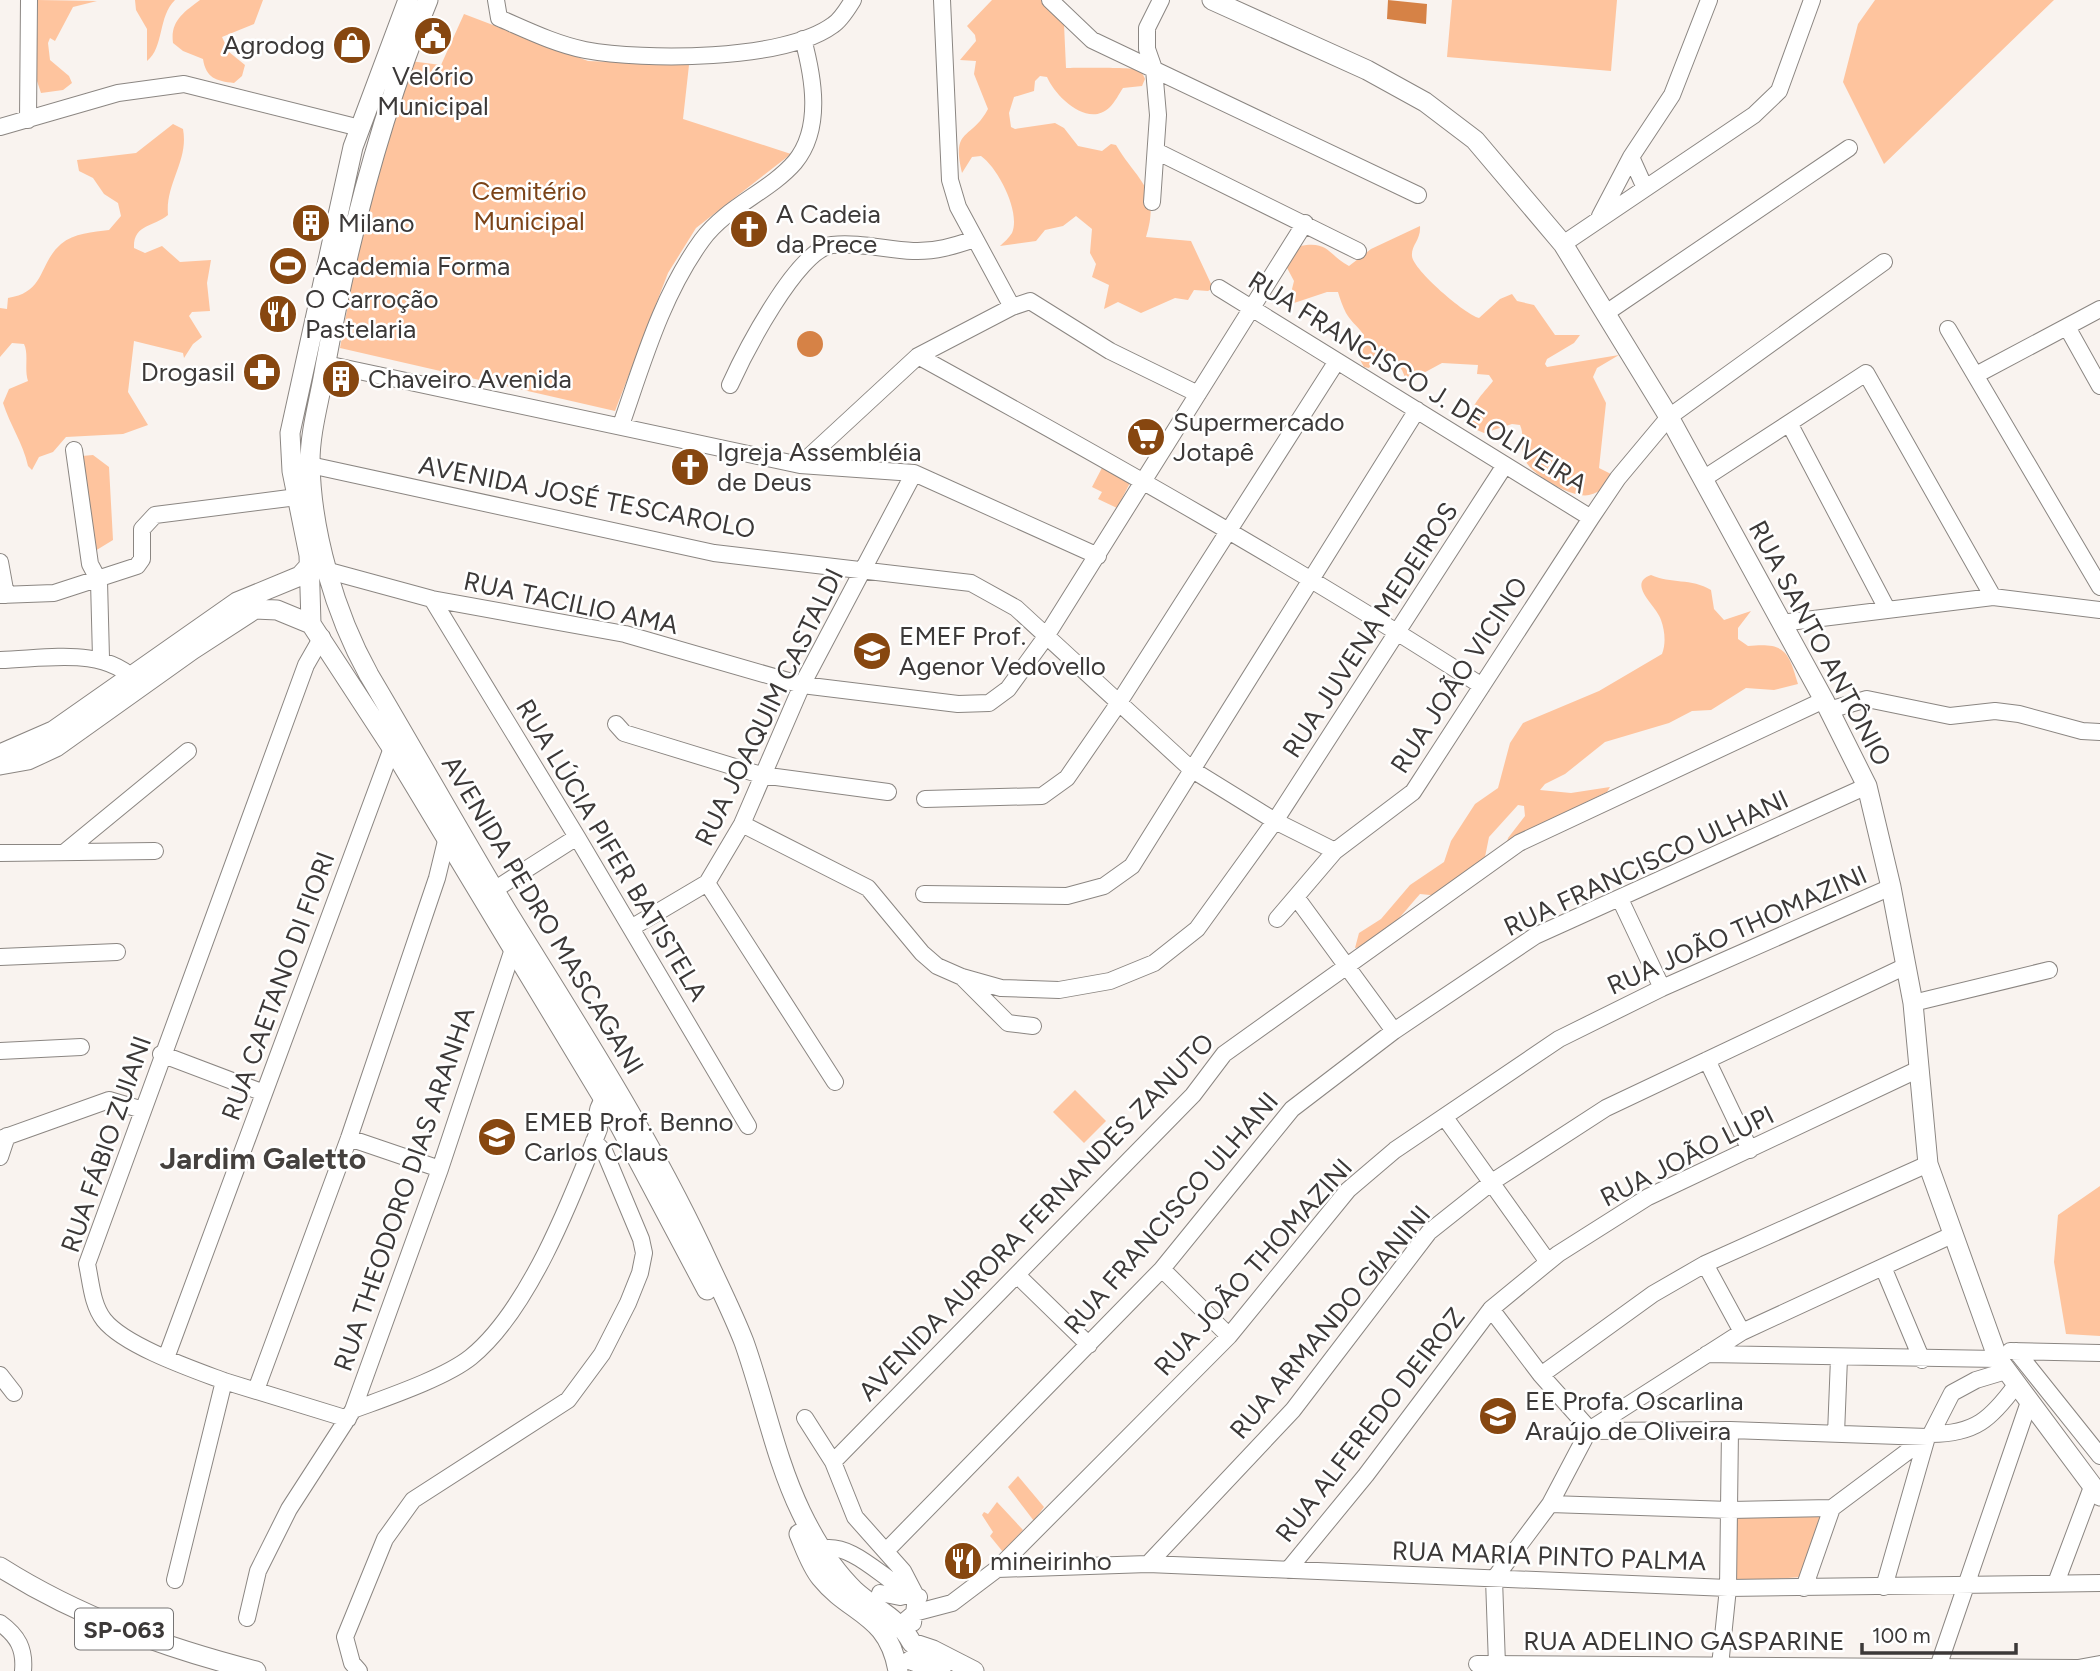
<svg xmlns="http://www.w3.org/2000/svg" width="2100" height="1671" font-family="Figtree,sans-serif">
	<rect width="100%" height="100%" fill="#f9f3ef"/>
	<!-- green -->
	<path fill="#fec49e" d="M38 0 97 1 73 7 55 41 50 38 48 43 50 60 69 76 72 83 63 90 41 93 36 78Z
		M135 0H175C158 16 164 48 147 61V29L136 10Z
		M200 0H263L254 24 222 37 229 52 245 65 242 76 234 83C216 81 206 78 203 59L183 51 173 43C170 21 184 12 200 0Z
		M992 0H1046L1064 24 1066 68C1075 68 1135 67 1139 70 1141 71 1144 76 1145 79L1142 86 1123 88C1119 94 1115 102 1110 107 1088 129 1055 96 1047 77L1040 76 1035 81 1034 91 1014 97 1009 113 1011 127 1015 129 1055 123 1064 128 1078 146 1102 151 1111 144 1116 145C1137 181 1161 188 1146 237L1191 241 1213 288 1208 291 1194 290 1188 300 1175 298 1141 313 1118 302 1104 309 1109 285 1092 277 1096 264 1090 253 1092 229 1076 216 1063 226 1045 230 1036 241 1000 246C1004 242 1009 238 1012 233 1021 212 998 168 981 156L972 157 962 173C951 127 971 141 988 109L974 74 976 61 960 60 976 41 975 35 967 26Z
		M1452 0H1617L1611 71 1447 57Z
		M1875 0H2054L1884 164 1843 82 1858 24Z
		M464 14 588 61 689 65 683 119 791 154 696 228 668 273 615 411 340 348 358 250 410 61 441 65Z
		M173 124 183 129C189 161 165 183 168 215 154 227 133 224 134 248L145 253 162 246 180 262 211 260 207 283 210 311 192 312 189 316 202 337 193 344 184 358 183 353 134 341 128 392 148 425 123 434 66 437 53 452 39 457 32 470 28 466C23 443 10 425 3 403L9 389 28 381C24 369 29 354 24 344L12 343 0 357V308L7 309 8 298C46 292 38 264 61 244 74 233 93 232 109 230L121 216 118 203 104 194 93 178 79 171 77 160 136 153Z
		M1420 226C1421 240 1411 245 1412 256 1413 270 1466 315 1479 318L1500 299 1512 294 1517 301 1534 305 1555 335H1580L1574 343 1547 359 1545 364 1547 367 1619 355 1597 368 1593 377 1606 403 1599 468 1617 477C1609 484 1601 492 1589 495 1573 499 1529 474 1524 458 1520 448 1525 436 1520 425L1512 424 1484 433 1470 427C1467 408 1482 395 1493 381L1489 375 1477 374 1478 365 1442 363 1407 382 1402 370 1387 354 1376 357 1369 368 1364 367 1358 356C1373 331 1358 333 1346 313 1343 307 1340 299 1338 292H1327L1288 305 1294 281 1285 264 1300 246C1329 240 1328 255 1349 266L1371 249Z
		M93 455 109 467 113 540 95 551 82 456Z
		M1104 464 1132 479 1117 508 1098 499 1102 492 1092 487Z
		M1651 575C1671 584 1691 578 1711 590L1714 609 1724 620 1751 611 1738 628V639L1748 646C1784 643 1788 649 1798 684L1774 690 1746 688 1711 710 1692 711 1669 723 1605 742 1565 774 1545 784 1540 790 1571 793 1610 787 1607 792 1539 825 1506 846 1508 838 1525 816 1524 806 1518 805 1489 837 1485 857 1477 867 1440 896 1420 894C1404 911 1380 947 1355 948L1359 933 1381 919 1410 885 1444 862 1451 841 1475 804 1498 788 1510 743 1523 723 1599 691 1662 654C1666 644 1665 631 1661 620 1657 606 1626 584 1651 575Z
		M1075 1090 1106 1121 1084 1143 1053 1112Z
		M2100 1186V1336L2066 1334 2054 1262 2058 1215Z
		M1018 1476 1044 1507 1034 1521 1008 1487Z
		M997 1502 1023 1530 1003 1552 990 1536 993 1532 982 1515 984 1512 988 1514Z
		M1823 1513 1801 1577 1733 1582 1735 1514Z"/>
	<!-- water -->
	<path fill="#d68246" d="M1388 0 1427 4 1426 24 1387 19Z
		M797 344a13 13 0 1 1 26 0a13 13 0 1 1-26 0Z"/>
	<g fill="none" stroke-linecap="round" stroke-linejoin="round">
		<defs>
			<path id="minor" d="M496 0 499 18C527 30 555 44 585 50 644 61 784 61 833 25 841 20 848 8 853 0
				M942 0 950 180 958 207 1012 307
				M1050 0 1092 40 1418 195
				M28 120 29 0
				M0 127 118 93 184 84 360 128
				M1156 151 1358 251
				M1631 157 1645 188
				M1152 202 1158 115 1154 69 1147 49V28L1161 0
				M1600 216 1631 157 1672 95 1709 0
				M1563 244 1754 115 1779 91 1812 0
				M1219 288 1591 518
				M1606 313 1849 148
				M2067 327 2100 386
				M1948 329 2100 587
				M918 356C1109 461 1299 568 1482 686
				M326 364 800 465 918 356 1012 307 1030 301 1110 351 1198 394
				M1976 375 2100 309
				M730 385C744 354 797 250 832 245 859 242 887 250 913 251 935 252 954 246 975 239
				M1789 423 1887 609
				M621 425C643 362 662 295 702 240 727 206 769 192 795 162 823 128 813 76 803 39
				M74 450 90 564 99 581 101 658
				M310 465 714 553 971 583 1016 608 1191 769 1275 821 1335 851
				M800 465 914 473 1098 556
				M1703 479 1866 373 1993 597
				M0 562 6 595
				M329 571 432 599 625 634 802 685 958 704 989 703 1008 689 1045 638 1305 223
				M0 595 54 593 137 566 142 559V529L155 515 297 497
				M432 599 577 837 748 1126
				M1781 623 1993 597 2100 610
				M0 660C46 659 106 645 139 684
				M1829 710 1867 699 1950 716 1995 711 2019 714 2082 731 2100 732
				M616 724 624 733 761 775 888 792
				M925 799 1042 796 1067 778 1118 704 1337 361
				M742 824 868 888 922 953 937 966 962 977 1001 988 1059 990 1110 981 1154 963 1197 929 1275 821 1505 465
				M65 852 188 751
				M0 853 155 851
				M707 883 835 1082
				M494 890 577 837
				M924 894 1067 896 1104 886 1132 866 1417 410
				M1296 897 1394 1031
				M1620 899 1662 988
				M1277 919 1335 851 1413 792 1591 518 1618 478 1669 417 1884 262
				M631 928 707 883 742 824 802 685 914 473
				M0 957 117 952
				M962 977 1008 1023 1033 1026
				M1913 1003 2049 970
				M0 1051 81 1047
				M161 1054 264 1093
				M1707 1060 1750 1150
				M1446 1119 1548 1262
				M349 1138 440 1169
				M0 1139 109 1100 143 1110
				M0 1157 7 1136
				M1705 1264 1742 1332
				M1883 1267 1922 1360
				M1162 1269 1229 1336
				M1017 1275 1089 1345
				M1491 1309 1541 1375 1591 1431 1730 1430 1927 1437 1884 1587
				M2010 1351 2100 1353
				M2016 1351 2100 1456
				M1707 1354 1998 1359
				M166 1358 392 748
				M0 1375 14 1393
				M1541 1375 1653 1294 1705 1264 1928 1164
				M224 1381 348 1419
				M256 1390 349 1138 437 878 446 841
				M353 1410C385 1398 445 1378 471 1357 529 1310 572 1198 599 1129 595 1113 597 1102 612 1093
				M805 1418 833 1462 855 1517 903 1571 916 1596 913 1623
				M1836 1434 1839 1358
				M1931 1434C1975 1434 1991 1419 2016 1385
				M833 1462 1193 1095 1224 1054 1519 843 1824 700
				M1550 1504 1730 1510 1832 1508
				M1832 1508 1931 1434 1952 1393 1976 1380 2006 1371
				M821 1549C855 1541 888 1586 919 1597
				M886 1551 1162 1269 1292 1109 1394 1031 1535 936 1867 786
				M1148 1564 1293 1410 1429 1232 1492 1182 1606 1108 1906 966
				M997 1569 1148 1564 1728 1588 2100 1583
				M1288 1570 1366 1475 1491 1309 1558 1254 1648 1197 1919 1069
				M175 1580 224 1381C192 1369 125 1346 104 1320 92 1305 91 1282 87 1264L306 665 322 637
				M2056 1583 2092 1487
				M1804 1588 1832 1508
				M880 1593 900 1597 908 1595
				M247 1618 258 1571 289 1509 353 1410 440 1169 512 952
				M0 1623C18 1636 25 1649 23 1671
				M901 1624 914 1613 952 1603 997 1569 1229 1336 1348 1190 1395 1150 1559 1039 1662 988 1891 887
				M1477 1664 2078 1668 2100 1664
				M1497 1665 1494 1579 1550 1504 1589 1430 1742 1332 1952 1235
				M1720 1666 1728 1588 1730 1430
				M1938 1667 2029 1402
				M359 1671 352 1663 345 1637 385 1539 413 1500 568 1400 602 1354 628 1303 640 1273 644 1253 641 1239 605 1153 594 1141"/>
			<path id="major" d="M408 0 353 147 290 433 292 471 309 555 311 624 392 748 620 1126 707 1290
				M428 0C379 119 348 241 325 367 320 399 310 430 310 462 311 532 335 614 369 675 416 754 461 835 508 913 576 1023 647 1132 702 1249 716 1280 732 1311 744 1342 764 1398 775 1458 801 1512 815 1541 832 1569 855 1591 876 1610 898 1617 912 1643L933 1650 974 1671
				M1212 0 1367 70 1425 102 1475 140 1563 244 1669 417 1824 700 1867 786 1891 887 1913 1003 1928 1164 1998 1359 2100 1496
				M0 754 53 731 237 602 300 576 310 565
				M0 765 28 760 56 747 192 650 255 609 277 610 311 624
				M799 1534C805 1548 811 1566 821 1578 851 1615 888 1613 898 1671
				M0 1567C79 1617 166 1648 256 1671
				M911 1660 941 1671"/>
		</defs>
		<!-- minor casing -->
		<use href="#minor" stroke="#8b8682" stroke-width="18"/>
		<!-- major casing -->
		<use href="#major" stroke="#8b8682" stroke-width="21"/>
		<!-- minor -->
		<use href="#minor" stroke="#fff" stroke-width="16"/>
		<!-- major -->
		<use href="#major" stroke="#fff" stroke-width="19"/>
	</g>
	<!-- icons -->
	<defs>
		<symbol id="civic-disc" viewBox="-11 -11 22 22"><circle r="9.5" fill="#874710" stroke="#fff"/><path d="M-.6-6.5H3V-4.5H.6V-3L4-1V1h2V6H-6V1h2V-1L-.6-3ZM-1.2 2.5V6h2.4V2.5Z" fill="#fff"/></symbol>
		<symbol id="shop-disc" viewBox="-11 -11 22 22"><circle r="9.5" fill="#874710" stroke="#fff"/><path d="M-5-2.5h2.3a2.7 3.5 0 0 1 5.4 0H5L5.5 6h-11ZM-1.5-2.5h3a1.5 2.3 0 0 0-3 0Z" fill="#fff"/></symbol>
		<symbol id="building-disc" viewBox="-11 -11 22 22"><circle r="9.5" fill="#874710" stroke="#fff"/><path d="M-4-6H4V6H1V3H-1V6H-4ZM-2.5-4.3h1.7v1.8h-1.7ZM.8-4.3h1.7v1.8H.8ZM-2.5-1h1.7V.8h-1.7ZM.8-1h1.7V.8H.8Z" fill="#fff"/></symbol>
		<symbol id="church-disc" viewBox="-11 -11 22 22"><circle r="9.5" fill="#874710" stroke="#fff"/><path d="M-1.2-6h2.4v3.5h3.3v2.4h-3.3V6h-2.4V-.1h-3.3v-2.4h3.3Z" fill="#fff"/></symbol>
		<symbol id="stadium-disc" viewBox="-11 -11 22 22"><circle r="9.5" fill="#874710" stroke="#fff"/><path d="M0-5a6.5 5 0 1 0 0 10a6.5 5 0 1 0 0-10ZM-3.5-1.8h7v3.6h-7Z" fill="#fff"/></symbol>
		<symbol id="restaurant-disc" viewBox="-11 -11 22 22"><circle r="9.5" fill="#874710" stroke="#fff"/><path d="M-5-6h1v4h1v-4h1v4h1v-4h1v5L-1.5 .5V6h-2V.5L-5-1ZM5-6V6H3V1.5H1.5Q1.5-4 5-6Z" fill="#fff"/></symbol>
		<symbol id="pharmacy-disc" viewBox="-11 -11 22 22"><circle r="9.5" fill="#874710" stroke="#fff"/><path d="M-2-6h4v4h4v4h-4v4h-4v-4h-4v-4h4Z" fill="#fff"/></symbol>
		<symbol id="supermarket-disc" viewBox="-11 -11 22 22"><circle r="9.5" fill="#874710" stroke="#fff"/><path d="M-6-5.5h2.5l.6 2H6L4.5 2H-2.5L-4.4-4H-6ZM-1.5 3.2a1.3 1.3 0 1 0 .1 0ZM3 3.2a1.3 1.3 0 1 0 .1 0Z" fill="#fff"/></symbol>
		<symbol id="school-disc" viewBox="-11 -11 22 22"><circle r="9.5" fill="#874710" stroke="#fff"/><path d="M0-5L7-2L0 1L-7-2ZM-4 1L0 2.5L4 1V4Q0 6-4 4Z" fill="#fff"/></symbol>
	</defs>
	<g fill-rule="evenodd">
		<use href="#civic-disc" x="411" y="14" width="44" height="44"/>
		<use href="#shop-disc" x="330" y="23" width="44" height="44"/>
		<use href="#building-disc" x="289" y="201" width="44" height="44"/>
		<use href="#church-disc" x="727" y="207" width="44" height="44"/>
		<use href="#stadium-disc" x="266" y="244" width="44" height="44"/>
		<use href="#restaurant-disc" x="256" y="292" width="44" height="44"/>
		<use href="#pharmacy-disc" x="240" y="350" width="44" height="44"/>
		<use href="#building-disc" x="319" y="357" width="44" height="44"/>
		<use href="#supermarket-disc" x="1124" y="415" width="44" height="44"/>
		<use href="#church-disc" x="668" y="445" width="44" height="44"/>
		<use href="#school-disc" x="850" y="629" width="44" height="44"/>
		<use href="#school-disc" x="475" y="1115" width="44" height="44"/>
		<use href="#school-disc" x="1476" y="1394" width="44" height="44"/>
		<use href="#restaurant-disc" x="941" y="1539" width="44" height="44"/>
	</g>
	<g text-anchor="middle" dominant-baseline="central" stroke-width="5" stroke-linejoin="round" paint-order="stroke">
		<!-- shield labels -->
		<rect fill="#fff" stroke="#767474" stroke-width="2" x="75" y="1608.5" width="98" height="41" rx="5"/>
		<g font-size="24" font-weight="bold" fill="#3c3938">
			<text x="124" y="1629">SP-063</text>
		</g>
		<!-- poi labels -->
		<g font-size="26" fill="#3c3938" stroke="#fff" text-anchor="start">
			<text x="325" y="45" text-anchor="end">Agrodog</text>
			<text x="433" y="76" text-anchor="middle">Velório<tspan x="433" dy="30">Municipal</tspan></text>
			<text x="776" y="214">A Cadeia<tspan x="776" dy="30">da Prece</tspan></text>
			<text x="338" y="223">Milano</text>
			<text x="315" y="266">Academia Forma</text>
			<text x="305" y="299">O Carroção<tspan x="305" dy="30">Pastelaria</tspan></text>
			<text x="235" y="372" text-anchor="end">Drogasil</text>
			<text x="368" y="379">Chaveiro Avenida</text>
			<text x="1173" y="422">Supermercado<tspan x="1173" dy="30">Jotapê</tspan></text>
			<text x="717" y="452">Igreja Assembléia<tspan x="717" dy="30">de Deus</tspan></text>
			<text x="899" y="636">EMEF Prof.<tspan x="899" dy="30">Agenor Vedovello</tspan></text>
			<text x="524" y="1122">EMEB Prof. Benno<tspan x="524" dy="30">Carlos Claus</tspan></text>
			<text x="1525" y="1401">EE Profa. Oscarlina<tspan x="1525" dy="30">Araújo de Oliveira</tspan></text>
			<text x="990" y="1561">mineirinho</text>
		</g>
		<!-- park labels -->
		<g font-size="26" fill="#7b4318" stroke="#fff">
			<text x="529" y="191">Cemitério<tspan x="529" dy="30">Municipal</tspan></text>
		</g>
		<!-- street labels -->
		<g font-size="26" fill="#3c3938" stroke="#fff">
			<text transform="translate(1418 382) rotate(32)">RUA FRANCISCO J. DE OLIVEIRA</text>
			<text transform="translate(587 497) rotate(11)">AVENIDA JOSÉ TESCAROLO</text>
			<text transform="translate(571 603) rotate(12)">RUA TACILIO AMA</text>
			<text transform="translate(1370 630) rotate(-57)">RUA JUVENA MEDEIROS</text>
			<text transform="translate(1820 643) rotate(62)">RUA SANTO ANTÔNIO</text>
			<text transform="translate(1459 675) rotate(-57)">RUA JOÃO VICINO</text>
			<text transform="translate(769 707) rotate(-64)">RUA JOAQUIM CASTALDI</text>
			<text transform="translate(612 850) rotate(59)">RUA LÚCIA PIFER BATISTELA</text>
			<text transform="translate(1646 863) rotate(-25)">RUA FRANCISCO ULHANI</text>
			<text transform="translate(543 915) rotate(59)">AVENIDA PEDRO MASCAGANI</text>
			<text transform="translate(1737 930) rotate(-24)">RUA JOÃO THOMAZINI</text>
			<text transform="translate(278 986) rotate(-70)">RUA CAETANO DI FIORI</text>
			<text transform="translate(106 1144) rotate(-71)">RUA FÁBIO ZUIANI</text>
			<text transform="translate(1687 1156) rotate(-27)">RUA JOÃO LUPI</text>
			<text transform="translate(404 1189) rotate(-71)">RUA THEODORO DIAS ARANHA</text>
			<text transform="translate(1171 1213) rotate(-49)">RUA FRANCISCO ULHANI</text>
			<text transform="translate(1036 1217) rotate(-46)">AVENIDA AURORA FERNANDES ZANUTO</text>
			<text transform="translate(1253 1267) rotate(-48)">RUA JOÃO THOMAZINI</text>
			<text transform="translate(1330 1322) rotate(-50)">RUA ARMANDO GIANINI</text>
			<text transform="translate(1370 1425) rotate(-52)">RUA ALFEREDO DEIROZ</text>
			<text transform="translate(1549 1556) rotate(2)">RUA MARIA PINTO PALMA</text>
			<text x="1684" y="1641">RUA ADELINO GASPARINE</text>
		</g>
		<!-- quarter labels -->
		<g font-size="30" font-weight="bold" fill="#45413e" stroke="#fff">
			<text x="263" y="1158">Jardim Galetto</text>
		</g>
	</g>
	<!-- scale -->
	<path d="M1862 1643v10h154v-10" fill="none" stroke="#3c3938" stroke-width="3.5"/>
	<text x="1872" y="1643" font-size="21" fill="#3c3938" stroke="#ffffff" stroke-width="5" paint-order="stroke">100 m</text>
</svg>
